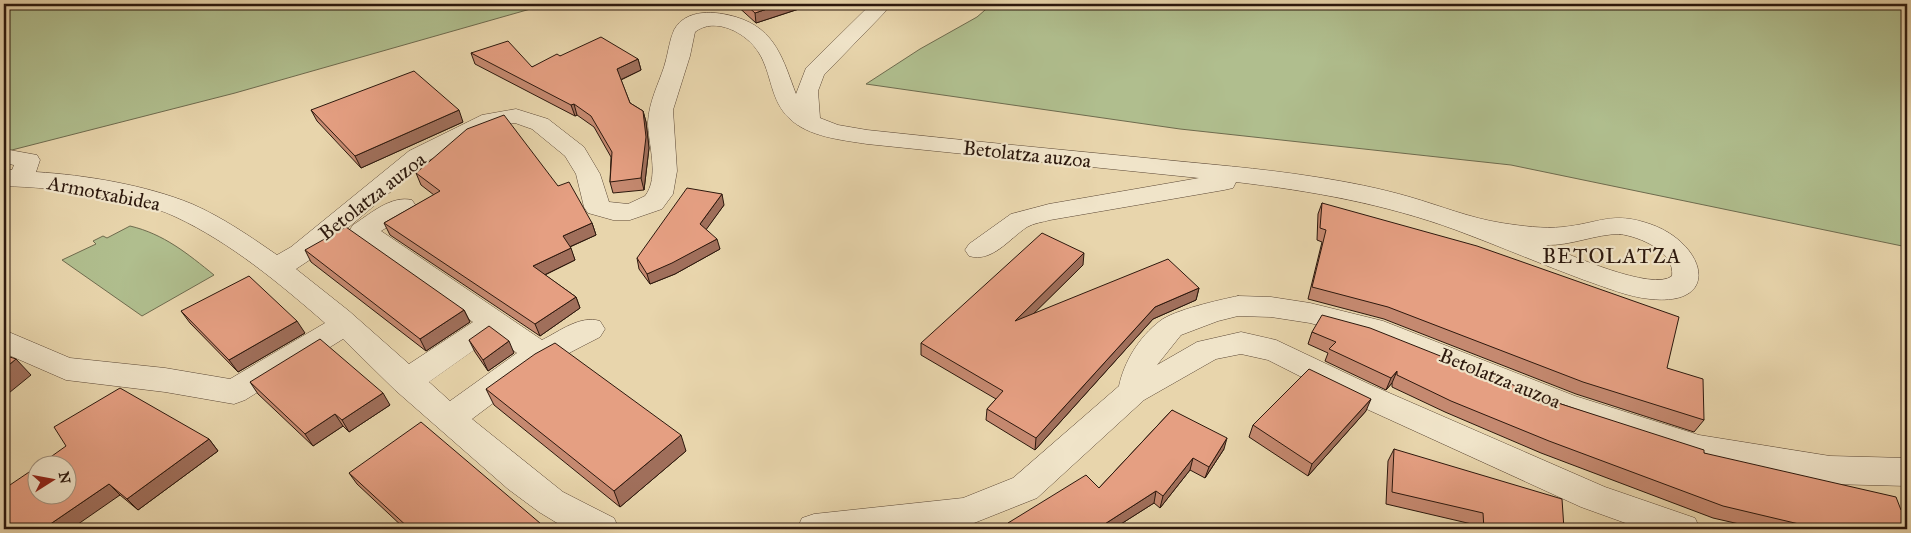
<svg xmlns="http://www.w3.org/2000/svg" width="1911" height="533" font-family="'IM FELL Great Primer',serif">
	<rect width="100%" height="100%" fill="#e8d5ac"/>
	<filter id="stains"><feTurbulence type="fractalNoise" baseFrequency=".004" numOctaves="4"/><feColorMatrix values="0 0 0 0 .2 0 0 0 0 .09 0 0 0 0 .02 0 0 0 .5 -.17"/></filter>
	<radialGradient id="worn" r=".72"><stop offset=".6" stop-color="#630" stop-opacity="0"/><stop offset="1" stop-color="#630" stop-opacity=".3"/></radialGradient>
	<!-- green -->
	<path fill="#b0be8e" stroke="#6e6b4e" d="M4 4H548L235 93 4 152Z
		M992 4H1907V247L1511 165 1180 129 866 84 920 49 977 17Z
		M130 226C164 234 188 254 214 275L142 316 62 260 96 244 93 241 103 236 107 238Z"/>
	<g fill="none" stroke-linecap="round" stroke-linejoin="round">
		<defs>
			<path id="minor" d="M880 4 887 9 884 13 824 75 818 91 820 118 838 125 867 130C960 140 1053 149 1146 158 1203 164 1260 168 1316 177 1348 182 1379 188 1410 197 1441 206 1470 218 1502 223 1522 226 1543 229 1563 227 1600 223 1612 211 1650 224 1706 243 1723 307 1650 299 1628 297 1605 287 1584 280 1541 264 1499 246 1456 230 1385 204 1312 191 1236 182L1233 188 1224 190 1050 220C1043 222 1034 223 1027 227 1009 239 992 263 969 256L965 250 969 244 1011 214 1049 204 1199 178 867 144C842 140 808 137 789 118 770 100 772 74 759 53 747 33 715 16 695 32L690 56 673 110 677 171 673 194 662 209 630 220H613L588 213 584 207 576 174 565 156 532 129 515 123 496 126 427 161 311 259 296 269 349 311 409 364 473 322 353 237 349 231 353 225C370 214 391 195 412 200L416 206 412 212 381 231 542 340C560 331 580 315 600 321L605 329 600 337 540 368 472 419 563 492 614 518 619 529H567L539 512 508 489 395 390 343 339 245 400 234 404 165 392 66 380 4 353V330L70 358 165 368 230 379 325 323C279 283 231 243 176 217 127 194 57 188 4 186V170H12L14 165 4 163V149L37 155 40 160 36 172C85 175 146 185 192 204 222 217 251 237 277 255L291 247 409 151 482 115 516 109 548 119 584 147 600 174 609 202 628 204 645 196C660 177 648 144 648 122 649 102 658 85 664 67 668 55 669 41 674 30 686 8 716 11 736 17 776 29 783 60 796 94L806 68 870 5ZM1620 234C1640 237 1675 251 1672 276 1653 292 1568 254 1546 245 1571 246 1595 234 1620 234ZM494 336 517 353 450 401 429 382Z
				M1238 296 1271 297 1310 303 1383 321 1575 396 1699 435 1830 456 1907 458V486L1830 484 1699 461 1554 414 1366 338 1310 323 1271 317 1238 316 1218 321 1181 335 1157 365 1197 342 1241 332 1276 340 1371 385 1605 487 1695 518 1700 529H1642L1581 507 1349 401 1268 360 1241 354 1216 359 1144 400 1037 498 964 527 942 529H797L802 518 814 514 963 498 1013 478 1119 386C1124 362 1139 337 1160 321 1174 310 1219 300 1238 296Z"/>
		</defs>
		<!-- minor casing -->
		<use href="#minor" stroke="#5b4735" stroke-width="1"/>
		<!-- minor -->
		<use href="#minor" fill="#f0e4c9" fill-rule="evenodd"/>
	</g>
	<!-- wall -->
	<path fill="#c58970" stroke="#2c180d" d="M735 4H814L756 23Z
		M471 53 532 67 560 56 638 59 641 70 621 80 630 103 643 111 646 122 649 148 644 190 613 193 610 182 611 157 594 127 577 115 575 116 475 64Z
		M311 110 463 122 361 168 317 121Z
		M416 173 558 186 592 223 596 235 570 247 575 260 545 275 576 297 580 308 540 336 390 235 384 223 434 195 421 185Z
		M1322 203 1667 368 1704 420 1694 432 1576 394 1384 319 1308 299 1322 242 1317 240 1318 214Z
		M724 205 706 229 720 249 675 274 650 284 639 269 637 258Z
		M305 250 464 310 470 322 426 351 311 262Z
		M1083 265 1034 313 1199 288 1196 300 1153 319 1035 450 986 420 987 409 996 399 921 355V343Z
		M181 311 305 333 238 372 190 323Z
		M1312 332 1561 404 1704 453 1907 529H1761L1713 518 1541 453 1445 412 1392 387V383L1386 390 1325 361 1328 353 1308 344Z
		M469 340 514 353 488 371 475 352Z
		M250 382 390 405 349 432 343 426 313 446 258 394Z
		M486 389 686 451 620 507 494 405Z
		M1172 410 1224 449 1205 478 1190 470 1160 508 1154 503 1113 529H1007L1008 523 1099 488Z
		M1366 411 1308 476 1249 437 1253 425Z
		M209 439 218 451 138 510 120 495 14 529Z
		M1394 449 1564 529H1477L1476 525 1386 504 1388 461Z
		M349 473 547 529H405L357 484Z"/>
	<!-- shaded-wall -->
	<path fill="#a06f5b" stroke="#2c180d" d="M782 4H814L756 23 755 13Z
		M638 59 641 70 620 80 617 69Z
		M574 104 577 115 575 116 571 105Z
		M459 110 463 122 361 168 355 156Z
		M643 111 646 122 649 148 644 190 641 178Z
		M722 194 724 205 703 234 700 224Z
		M592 223 596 235 567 248 563 236Z
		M717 239 720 249 675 274 650 284 647 274Z
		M571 248 575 260 538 278 533 266Z
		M1084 253 1083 265 1014 333 1015 321Z
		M1199 288 1196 300 1153 319 1035 450 1036 438 1155 307Z
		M576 297 580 308 540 336 535 324Z
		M464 310 470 322 426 351 420 339Z
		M297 321 305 333 238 372 229 360Z
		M509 341 514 353 488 371 483 360Z
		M16 359 31 375 4 397V369Z
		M1397 371 1392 383 1386 390 1391 378Z
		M383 393 390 405 349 432 342 420Z
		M1371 399 1366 411 1308 476 1312 464Z
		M335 414 343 426 313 446 305 434Z
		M681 435 686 451 620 507 614 491Z
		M1227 438 1224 449 1205 478 1209 467Z
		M209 439 218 451 138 510 127 499Z
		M1193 458 1190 470 1160 508 1163 496Z
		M109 484 120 495 71 529H43Z
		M1156 491 1154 503 1113 529H1097Z"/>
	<!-- building -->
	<path fill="#e59f82" stroke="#2c180d" d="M745 4H782L755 13Z
		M601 37 638 59 617 69 630 103 643 111 646 137 641 178 610 182 612 152 591 116 574 104 571 105 471 53 508 41 532 67 557 54 560 56Z
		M414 71 459 110 355 156 311 110Z
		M504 115 558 186 569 182 592 223 563 236 571 248 533 266 576 297 535 324 384 223 440 191 416 173 467 129Z
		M687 188 722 194 700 224 717 239 672 263 647 274 637 258Z
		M1322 203 1477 246 1679 317 1667 368 1703 379 1704 420 1583 382 1388 307 1312 287 1326 230 1320 228Z
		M346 227 464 310 420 339 305 250Z
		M1042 233 1084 253 1015 321 1168 259 1199 288 1155 307 1036 438 987 409 1003 391 921 343Z
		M249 276 297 321 229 360 181 311Z
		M1322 315 1370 328 1561 404 1704 450V453L1896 497 1901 510 1907 511V529H1820L1723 506 1549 441 1451 401 1397 375V371L1391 378 1329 349 1336 342 1312 332Z
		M489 326 509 341 483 360 469 340Z
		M320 339 383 393 342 420 335 414 305 434 250 382Z
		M555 343 681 435 614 491 486 389 535 354Z
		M4 355 16 359 4 369Z
		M1309 369 1371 399 1312 464 1253 425Z
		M120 388 209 439 127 499 109 484 43 529H14L4 519V489L38 466V496H68V466H38L66 446 54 427Z
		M1172 410 1227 438 1209 467 1193 458 1163 496 1156 491 1097 529H1013L1008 523 1086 475 1099 488Z
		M421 422 547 529H410L349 473Z
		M1394 449 1562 499 1564 529H1484L1483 513 1392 492Z"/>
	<g text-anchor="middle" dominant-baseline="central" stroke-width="4.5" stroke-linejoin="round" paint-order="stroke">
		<!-- street labels -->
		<g font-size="20" fill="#2c180d" stroke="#f0e4c9">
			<text transform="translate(1027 154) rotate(6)">Betolatza auzoa</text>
			<text transform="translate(104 193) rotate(11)">Armotxabidea</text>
			<text transform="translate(372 196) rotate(-38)">Betolatza auzoa</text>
			<text transform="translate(1500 378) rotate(22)">Betolatza auzoa</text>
		</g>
		<!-- neighbourhood labels -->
		<g font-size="21" letter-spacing="1" fill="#2c180d" stroke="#f0e4c9">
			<text x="1612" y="256">BETOLATZA</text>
		</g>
	</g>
	<!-- margin -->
	<rect width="1911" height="533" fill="none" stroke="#e8d5ac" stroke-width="20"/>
	<rect x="5" y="5" width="1901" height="523" fill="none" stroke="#2c180d" stroke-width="2.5"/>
	<rect x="10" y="10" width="1891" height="513" fill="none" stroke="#2c180d"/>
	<!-- north arrow -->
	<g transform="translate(52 480) rotate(79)"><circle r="24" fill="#f0e4c9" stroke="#a2927e"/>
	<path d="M0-4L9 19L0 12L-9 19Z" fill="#8f2418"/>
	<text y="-8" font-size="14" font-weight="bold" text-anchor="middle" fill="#2c180d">N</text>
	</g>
	<rect width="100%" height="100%" filter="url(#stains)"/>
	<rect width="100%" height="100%" fill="url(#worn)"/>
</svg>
